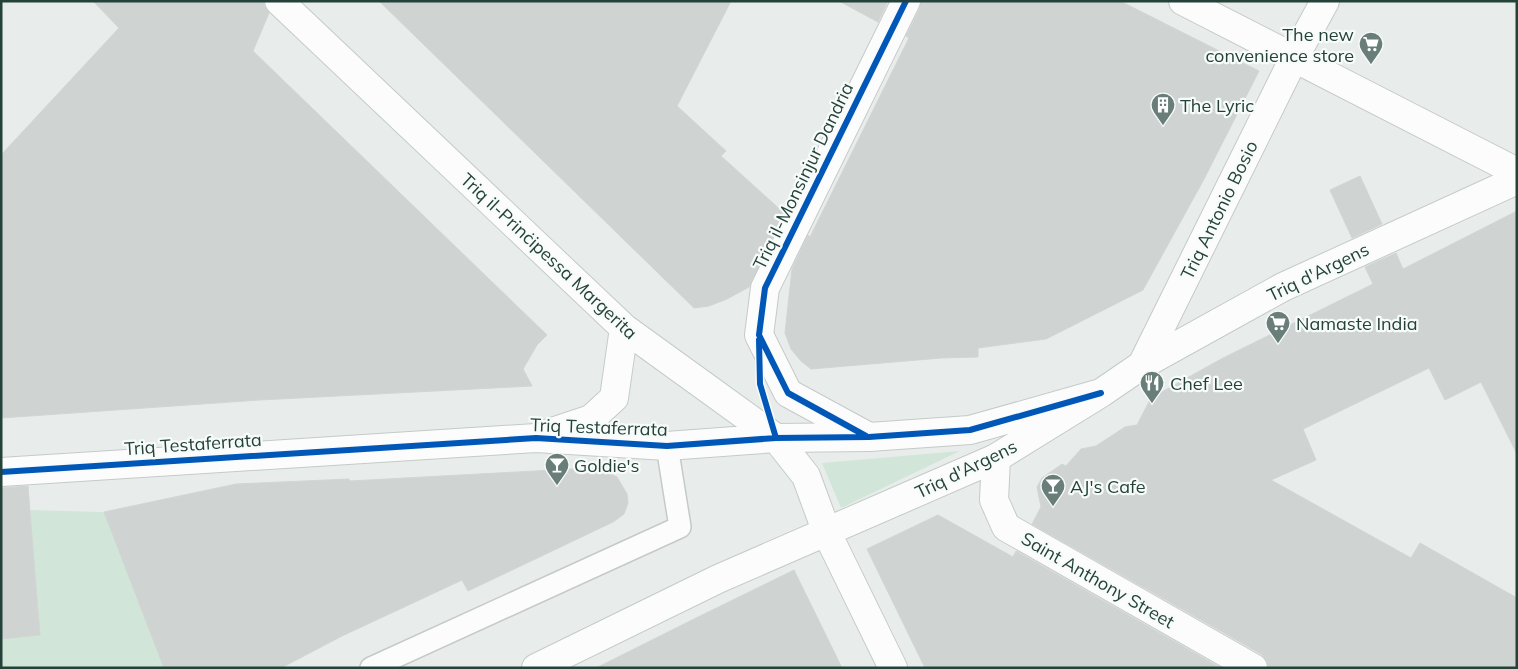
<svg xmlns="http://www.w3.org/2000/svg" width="1518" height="669" font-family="Mulish,sans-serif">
	<rect width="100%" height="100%" fill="#e8edeb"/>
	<!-- green -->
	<path fill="#d1e6d8" d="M960 451 841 508 822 463Z
		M30 510 104 512 164 668H1V639L40 635Z"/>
	<!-- building -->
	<path fill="#cfd4d2" stroke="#d1d6d4" d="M93 1H264V6L269 13 253 51 547 335 537 345 523 369 532 386 260 400 1 418V155L119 28Z
		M379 1H731L677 106 726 151 721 156 784 213 749 287 727 299 709 306 694 308Z
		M839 1H888L878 22Z
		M921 1H1120L1259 71 1203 181 1143 290 1046 339 978 348V357L941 358 811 369 801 361 791 349 785 333 792 269 808 235 810 237 909 38 906 36 920 8Z
		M1360 176 1382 224 1352 238 1330 190Z
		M1517 211V454L1481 382 1445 400 1429 368 1303 429 1316 460 1271 480 1411 558 1420 543 1517 598V668H1269L1267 661 1261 654 1032 524 1041 507 1037 487 1042 478 1062 464 1066 466 1081 449 1096 446 1125 427 1137 425 1151 398 1223 358 1373 284 1365 267 1396 253 1403 269Z
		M590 468 605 471 617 477 627 494 628 503 624 514 613 522 468 591 462 580 342 636 281 668H164L104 512 236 484 349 479 350 481Z
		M28 486 40 635 1 639V488Z
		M938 515 1013 557 1016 551 1221 668H925L867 549Z
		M794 570 842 668H596L696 618Z"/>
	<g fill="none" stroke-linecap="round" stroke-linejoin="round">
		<defs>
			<path id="lane" d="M371 668 680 527 667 446"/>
			<path id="street" d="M1183 1 1517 172
				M1142 365 1294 58 1325 1
				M869 437 788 393 759 335 765 288 906 1
				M996 458 994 500 1006 527 1253 668
				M827 533 893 668"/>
			<path id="secondary" d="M279 1 624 328 776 438 806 476 827 533
				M549 433 591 419 614 398 624 328
				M1 472 536 438 667 446 776 438 869 437 970 430 1101 393
				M536 668 718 579 996 458 1101 393 1142 365 1283 287 1517 180"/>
		</defs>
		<!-- lane casing -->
		<use href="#lane" stroke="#c5cac8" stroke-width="24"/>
		<!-- street casing -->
		<use href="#street" stroke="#c5cac8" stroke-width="30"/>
		<!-- secondary casing -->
		<use href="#secondary" stroke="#c3cbc8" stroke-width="30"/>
		<!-- lane -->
		<use href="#lane" stroke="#fcfcfc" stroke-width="21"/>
		<!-- street -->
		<use href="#street" stroke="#fcfcfc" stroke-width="28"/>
		<!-- secondary -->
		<use href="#secondary" stroke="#fcfcfc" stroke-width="28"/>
		<defs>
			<path id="cycleway" d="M759 340 760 384 776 438
				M866 436 788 393 759 335 765 288 906 1
				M1 472 536 438 667 446 776 438 869 437 970 430 1101 393"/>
		</defs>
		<!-- cycleway casing -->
		<use href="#cycleway" stroke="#f7fbf9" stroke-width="9"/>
		<!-- cycleway -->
		<use href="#cycleway" stroke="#0057b8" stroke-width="6"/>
	</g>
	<!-- icons -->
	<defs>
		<symbol id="supermarket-pin" viewBox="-11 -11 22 30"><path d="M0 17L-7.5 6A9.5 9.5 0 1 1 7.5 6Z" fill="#697e78" stroke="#f7fbf9"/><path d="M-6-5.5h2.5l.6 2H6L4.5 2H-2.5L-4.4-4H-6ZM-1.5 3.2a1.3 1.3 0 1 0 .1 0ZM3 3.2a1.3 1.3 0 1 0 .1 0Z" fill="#fff"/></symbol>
		<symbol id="building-pin" viewBox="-11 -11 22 30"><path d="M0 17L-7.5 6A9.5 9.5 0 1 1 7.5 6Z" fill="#697e78" stroke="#f7fbf9"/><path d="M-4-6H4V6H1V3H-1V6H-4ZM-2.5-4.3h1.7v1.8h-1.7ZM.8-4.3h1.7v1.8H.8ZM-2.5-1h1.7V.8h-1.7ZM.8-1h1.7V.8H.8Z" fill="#fff"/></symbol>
		<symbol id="restaurant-pin" viewBox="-11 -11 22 30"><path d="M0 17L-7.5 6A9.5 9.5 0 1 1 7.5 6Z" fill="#697e78" stroke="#f7fbf9"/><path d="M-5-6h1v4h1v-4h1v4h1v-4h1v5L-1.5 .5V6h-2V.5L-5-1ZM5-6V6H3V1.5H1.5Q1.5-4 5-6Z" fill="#fff"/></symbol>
		<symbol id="bar-pin" viewBox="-11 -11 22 30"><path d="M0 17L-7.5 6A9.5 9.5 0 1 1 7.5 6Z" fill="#697e78" stroke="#f7fbf9"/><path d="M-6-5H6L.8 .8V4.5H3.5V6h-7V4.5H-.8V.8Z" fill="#fff"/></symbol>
	</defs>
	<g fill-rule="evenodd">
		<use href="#supermarket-pin" x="1357" y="30" width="28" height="38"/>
		<use href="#building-pin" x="1149" y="91" width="28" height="38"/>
		<use href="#supermarket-pin" x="1264" y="309" width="28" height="38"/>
		<use href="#restaurant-pin" x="1138" y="369" width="28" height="38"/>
		<use href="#bar-pin" x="543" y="451" width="28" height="38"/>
		<use href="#bar-pin" x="1039" y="472" width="28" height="38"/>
	</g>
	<g text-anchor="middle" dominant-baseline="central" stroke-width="4.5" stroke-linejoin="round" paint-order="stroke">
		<!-- poi labels -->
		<g font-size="18" fill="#24423a" stroke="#f7fbf9" text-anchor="start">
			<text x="1354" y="34" text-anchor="end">The new<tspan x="1354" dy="21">convenience store</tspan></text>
			<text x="1180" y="105">The Lyric</text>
			<text x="1296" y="323">Namaste India</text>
			<text x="1170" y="383">Chef Lee</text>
			<text x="574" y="465">Goldie's</text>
			<text x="1070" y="486">AJ's Cafe</text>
		</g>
		<!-- street labels -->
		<g font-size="18" fill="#24423a" stroke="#f7fbf9">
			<text transform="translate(803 176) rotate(-64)">Triq il-Monsinjur Dandria</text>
			<text transform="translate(1219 210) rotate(-64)">Triq Antonio Bosio</text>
			<text transform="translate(549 256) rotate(43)">Triq il-Prinċipessa Margerita</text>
			<text transform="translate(1318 272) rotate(-26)">Triq d'Argens</text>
			<text transform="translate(599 427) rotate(2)">Triq Testaferrata</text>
			<text transform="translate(193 444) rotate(-4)">Triq Testaferrata</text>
			<text transform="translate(966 469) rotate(-26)">Triq d'Argens</text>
			<text transform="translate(1098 580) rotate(30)">Saint Anthony Street</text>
		</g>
	</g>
	<!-- border -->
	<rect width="1518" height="669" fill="none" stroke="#24423a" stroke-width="5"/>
</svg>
